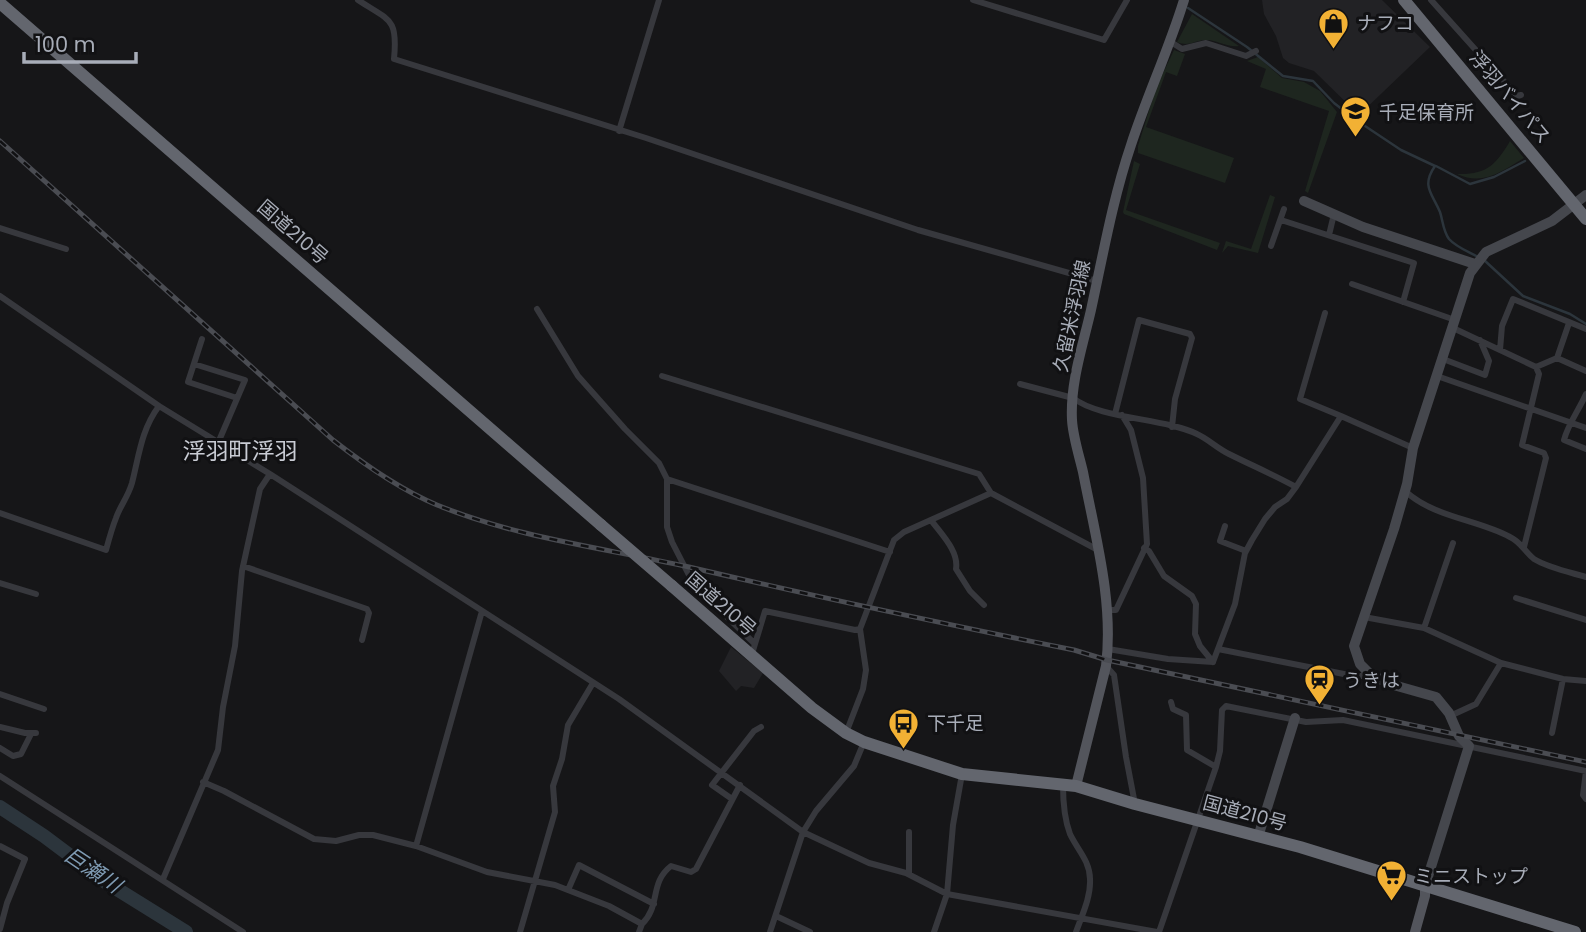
<svg xmlns="http://www.w3.org/2000/svg" width="1586" height="932" font-family="Poppins,'Noto Sans JP',sans-serif">
	<rect width="100%" height="100%" fill="#161618"/>
	<!-- built -->
	<path fill="#222225" d="M1262 0H1382L1430 47 1359 115 1314 71 1289 63 1283 58 1276 36 1264 14Z
		M731 647 763 673 754 688 741 686 736 691 719 671Z"/>
	<!-- green -->
	<path fill="#1e261f" d="M1192 14 1239 46C1227 48 1216 39 1205 40 1193 41 1189 47 1177 42Z
		M1174 50 1185 54 1177 76 1166 72 1146 127 1234 158 1225 183 1138 153V146L1156 88Z
		M1258 57 1282 78 1304 82 1320 91 1337 112 1308 193 1305 191 1329 111 1260 87 1266 69 1247 61Z
		M1510 141 1524 158C1501 172 1483 186 1457 174 1486 175 1496 165 1510 141Z
		M1134 161 1140 164 1126 210 1220 243 1217 250 1124 214 1123 212Z
		M1270 195 1275 197 1258 253 1228 246 1222 253 1226 241 1251 249Z"/>
	<g fill="none" stroke-linecap="round" stroke-linejoin="round">
		<!-- stream -->
		<path stroke="#2c353c" stroke-width="2.5" d="M1188 8 1247 47 1283 76 1313 81 1334 103 1356 120 1401 150 1435 166C1421 186 1432 193 1440 212 1443 221 1443 231 1449 239 1456 247 1469 252 1478 257
			M1436 166 1470 184 1494 177 1525 161
			M1484 260 1523 296 1570 314 1586 324"/>
		<!-- river -->
		<path stroke="#2c353c" stroke-width="14" d="M0 807 44 836 104 881 186 932"/>
		<!-- street -->
		<path stroke="#37383d" stroke-width="6" d="M358 0C390 21 398 18 394 59L646 138 918 230 1097 281
			M973 0 1104 40 1127 0
			M1431 0 1517 96 1521 95
			M1171 42 1182 49 1206 43 1246 56 1256 51
			M619 131 659 0
			M1281 220 1414 263 1403 302
			M0 228 66 249
			M1329 235 1334 214
			M1271 246 1284 209
			M1352 284 1455 320
			M0 296 159 406 270 474 619 699 803 832 869 863 906 873 947 894 1157 932
			M537 309 578 376 625 429 659 463 667 479V527L672 542 694 585 755 644 752 654
			M1325 313 1300 399 1341 416
			M1453 328 1536 367 1539 374 1522 445 1544 453 1546 458 1524 547
			M202 339 188 382 237 398
			M1500 350 1502 326 1513 299 1586 329
			M1557 358 1586 371
			M1443 359 1485 375 1489 361 1480 340
			M194 364 245 380 218 443
			M1536 367 1557 358 1569 323
			M662 376 979 474 991 493
			M1437 376 1586 428
			M1020 384 1073 398C1100 419 1164 418 1197 434 1208 439 1217 448 1229 454 1251 465 1274 475 1296 487
			M1586 394C1579 410 1568 424 1564 440L1586 449
			M1115 414 1139 320 1190 334 1192 338 1175 399 1172 427
			M667 479 890 552
			M1405 491C1435 518 1476 519 1510 537 1521 542 1525 552 1534 559 1549 568 1569 572 1586 577
			M0 513 106 550C109 539 112 528 116 518 120 506 128 497 132 483 139 456 141 430 159 406
			M931 520C941 534 959 551 956 569L970 591 984 605
			M1225 526 1220 541 1246 551
			M1144 548 1149 551 1164 576 1192 596 1196 604 1195 634 1200 646 1213 662
			M243 566 367 609 369 613 362 640
			M0 583 36 594
			M1516 598 1586 620
			M1106 610H1116L1147 544 1143 478 1131 430 1122 415
			M482 611 416 846 487 872 555 885 609 906 642 924 639 932
			M1364 617 1424 628 1501 663
			M1424 628 1453 543
			M755 644 765 611 855 630 860 629
			M1108 649 1168 659 1213 662
			M1218 649 1354 676H1362L1367 671
			M1213 662 1235 604 1245 553 1252 540 1265 519 1275 507 1287 499 1296 487 1341 416 1413 448
			M1106 666 1114 675 1126 757 1135 804
			M0 694 44 709
			M1171 702 1173 709 1186 715 1187 750 1216 767
			M1450 716 1476 704 1501 663 1563 679 1586 681
			M0 727 25 733H36
			M846 733 863 689 866 670 860 629 894 540 904 532 991 493 1098 550
			M1552 733 1563 679
			M0 748 13 756 21 754 31 734
			M1586 771 1583 795 1586 799
			M0 776 243 932
			M203 782 224 791 314 839 336 841 359 835H373L416 846
			M1063 785C1063 801 1064 818 1070 834 1077 849 1090 861 1090 879 1091 897 1082 915 1076 932
			M732 799 712 785 754 731 761 727
			M909 832V874
			M0 846 25 859 7 903 0 929
			M163 879 218 750 223 707 235 646 242 571 260 489 270 474
			M568 890 579 865 654 904
			M776 916 810 932
			M642 924C661 906 649 883 671 866L691 872 696 869 740 785
			M520 932 555 812 553 786 562 759 568 725 593 683
			M770 932 803 832 816 811 854 766 864 742
			M934 932 947 894 953 825 962 774
			M1159 932 1216 767 1220 751 1222 710 1226 706 1306 722 1343 720 1586 771"/>
		<!-- secondary -->
		<path stroke="#45474d" stroke-width="10" d="M1304 201 1363 227 1475 264
			M1258 837 1295 718
			M1425 886 1469 746 1459 736 1449 713 1436 697 1390 684 1370 674 1360 664 1354 646 1394 529 1407 484 1413 448 1470 273 1486 252 1552 221 1586 195"/>
		<!-- primary -->
		<path stroke="#53555c" stroke-width="10" d="M1076 786 1106 666C1114 602 1095 535 1083 472 1079 455 1073 437 1072 420 1070 383 1083 345 1091 310 1103 255 1113 198 1131 145 1147 96 1169 49 1184 0
			M1415 932 1425 896V886"/>
		<!-- highway -->
		<path stroke="#63666e" stroke-width="12" d="M1404 0 1586 219
			M0 3 601 525
			M672 586 812 708 846 733 864 742 962 774 1076 786 1135 804 1300 847 1575 932"/>
		<defs>
			<path id="rail" d="M0 141 333 440C365 465 399 489 437 505 518 538 604 548 689 567 817 597 945 624 1074 650L1107 660 1586 762"/>
		</defs>
		<!-- rail casing -->
		<use href="#rail" stroke="#4a4c52" stroke-width="5"/>
		<!-- rail -->
		<use href="#rail" stroke="#111113" stroke-width="2.5" stroke-dasharray="8" stroke-linecap="butt"/>
		<!-- highway-bridge -->
		<path stroke="#63666e" stroke-width="12" d="M601 525 672 586"/>
	</g>
	<!-- icons -->
	<defs>
		<symbol id="shop-pin" viewBox="-11 -11 22 30"><path d="M0 17L-7.5 6A9.5 9.5 0 1 1 7.5 6Z" fill="#f2b134" stroke="#111113"/><path d="M-5-2.5h2.3a2.7 3.5 0 0 1 5.4 0H5L5.5 6h-11ZM-1.5-2.5h3a1.5 2.3 0 0 0-3 0Z" fill="#111"/></symbol>
		<symbol id="school-pin" viewBox="-11 -11 22 30"><path d="M0 17L-7.5 6A9.5 9.5 0 1 1 7.5 6Z" fill="#f2b134" stroke="#111113"/><path d="M0-5L7-2L0 1L-7-2ZM-4 1L0 2.5L4 1V4Q0 6-4 4Z" fill="#111"/></symbol>
		<symbol id="station-pin" viewBox="-11 -11 22 30"><path d="M0 17L-7.5 6A9.5 9.5 0 1 1 7.5 6Z" fill="#f2b134" stroke="#111113"/><path d="M-3-6H3Q5-6 5-4V2Q5 4 3 4L4.5 6H3L1.5 4h-3L-3 6H-4.5L-3 4Q-5 4-5 2V-4Q-5-6-3-6ZM-3.5-4v3h7v-3ZM-3.5 1v1.5H-2V1ZM2 1v1.5H3.5V1Z" fill="#111"/></symbol>
		<symbol id="bus-pin" viewBox="-11 -11 22 30"><path d="M0 17L-7.5 6A9.5 9.5 0 1 1 7.5 6Z" fill="#f2b134" stroke="#111113"/><path d="M-5-6H5V4H4V6H2V4H-2V6H-4V4H-5ZM-3.5-4V0h7V-4ZM-3.5 1.2v1.5H-2V1.2ZM2 1.2v1.5H3.5V1.2Z" fill="#111"/></symbol>
		<symbol id="supermarket-pin" viewBox="-11 -11 22 30"><path d="M0 17L-7.5 6A9.5 9.5 0 1 1 7.5 6Z" fill="#f2b134" stroke="#111113"/><path d="M-6-5.5h2.5l.6 2H6L4.5 2H-2.5L-4.4-4H-6ZM-1.5 3.2a1.3 1.3 0 1 0 .1 0ZM3 3.2a1.3 1.3 0 1 0 .1 0Z" fill="#111"/></symbol>
	</defs>
	<g fill-rule="evenodd">
		<use href="#shop-pin" x="1316" y="6" width="35" height="47"/>
		<use href="#school-pin" x="1338" y="94" width="35" height="47"/>
		<use href="#station-pin" x="1302" y="662" width="35" height="47"/>
		<use href="#bus-pin" x="886" y="706" width="35" height="47"/>
		<use href="#supermarket-pin" x="1374" y="858" width="35" height="47"/>
	</g>
	<g text-anchor="middle" dominant-baseline="central" stroke-width="6" stroke-linejoin="round" paint-order="stroke">
		<!-- poi labels -->
		<g font-size="19" fill="#a8adb8" stroke="#111113" text-anchor="start">
			<text x="1357" y="23">ナフコ</text>
			<text x="1379" y="112">千足保育所</text>
			<text x="1343" y="680">うきは</text>
			<text x="927" y="723">下千足</text>
			<text x="1414" y="876">ミニストップ</text>
		</g>
		<!-- street labels -->
		<g font-size="19" fill="#a8adb8" stroke="#111113">
			<text transform="translate(1510 97) rotate(50)">浮羽バイパス</text>
			<text transform="translate(293 232) rotate(41)">国道210号</text>
			<text transform="translate(1072 316) rotate(-78)">久留米浮羽線</text>
			<text transform="translate(721 604) rotate(41)">国道210号</text>
			<text transform="translate(1245 813) rotate(15)">国道210号</text>
		</g>
		<!-- water labels -->
		<g font-size="21" font-style="italic" fill="#7f9bb3" stroke="#111113">
			<text transform="translate(93 870) rotate(34)">巨瀬川</text>
		</g>
		<!-- quarter labels -->
		<g font-size="23" fill="#c9ccd4" stroke="#111113">
			<text x="240" y="451">浮羽町浮羽</text>
		</g>
	</g>
	<!-- scale -->
	<path d="M24 52v10h112v-10" fill="none" stroke="#a8adb8" stroke-width="3.5"/>
	<text x="35" y="52" font-size="21" fill="#a8adb8" stroke="#111113" stroke-width="5" paint-order="stroke">100 m</text>
</svg>
